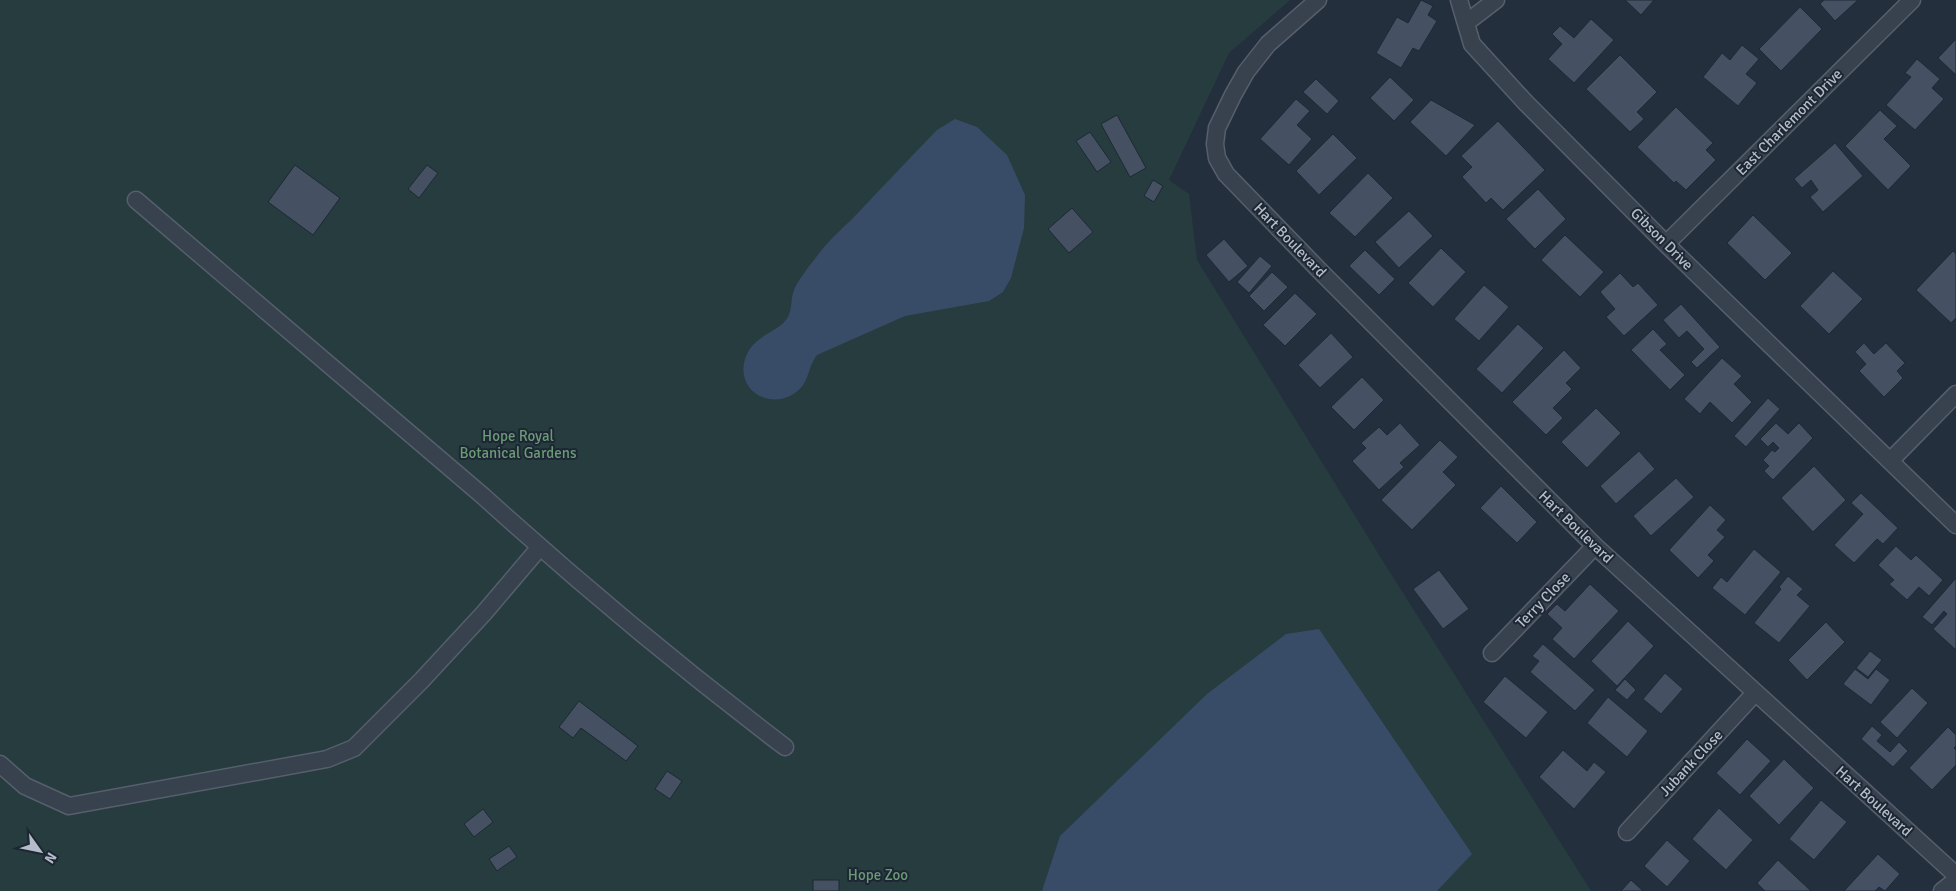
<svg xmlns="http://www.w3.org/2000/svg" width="1956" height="891" font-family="Signika,sans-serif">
	<rect width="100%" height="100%" fill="#242f3e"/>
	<!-- green -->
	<path fill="#263c3f" d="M0 0H1290L1229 53 1169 180 1189 194 1197 260 1381 558 1591 891H0Z"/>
	<!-- water -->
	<path fill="#394c67" d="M955 119 977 127 1007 155 1025 195 1024 228 1011 278 1003 292 989 301 905 316 817 355C806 370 810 383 795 393 767 412 732 387 747 354 756 335 777 332 786 320 793 311 790 300 794 290 798 280 810 265 817 256 828 241 843 228 856 215 883 186 910 158 937 130Z
		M1319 629 1472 854 1437 891H1042L1060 836 1207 694 1286 634Z"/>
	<!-- building -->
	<path fill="#455162" stroke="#1f2835" d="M1421 0 1433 6 1428 15 1437 21 1419 51 1413 48 1401 68 1376 53 1397 17 1408 23Z
		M1625 0H1654L1641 15Z
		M1824 0H1858L1835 21 1820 4Z
		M1800 7 1822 29 1781 71 1759 49Z
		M1591 19 1614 40 1574 83 1548 59 1562 44 1552 34 1560 26 1574 38Z
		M1956 39V75L1938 58Z
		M1742 45 1759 59 1746 74 1757 83 1738 106 1703 77 1722 53 1730 60Z
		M1620 55 1657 92 1637 112 1644 119 1630 132 1586 89Z
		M1917 59 1940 79 1932 88 1944 99 1915 130 1886 105 1911 77 1905 73Z
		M1390 77 1414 100 1394 121 1370 98Z
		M1316 79 1339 101 1327 114 1303 92Z
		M1296 99 1310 111 1297 125 1312 139 1289 165 1260 139Z
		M1431 100 1475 125 1446 156 1410 122Z
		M1676 107 1713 143 1706 150 1716 160 1686 190 1676 181 1674 183 1637 147Z
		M1880 110 1897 126 1884 139 1911 166 1888 190 1845 146Z
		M1117 115 1146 168 1130 177 1101 124Z
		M1498 121 1545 170 1503 210 1491 198 1486 203 1462 177 1472 167 1461 156Z
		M1090 132 1111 162 1097 172 1076 141Z
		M1333 134 1357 158 1319 195 1296 171Z
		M1835 143 1863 176 1823 212 1810 197 1818 190 1811 180 1802 188 1794 179Z
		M295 165 340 198 313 235 268 202Z
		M427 165 438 173 419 198 408 189Z
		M1368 173 1393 198 1355 237 1329 213Z
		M1153 180 1163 186 1154 202 1144 196Z
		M1538 189 1566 219 1535 249 1506 219Z
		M1072 208 1093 232 1069 253 1048 229Z
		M1409 211 1433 236 1399 268 1375 242Z
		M1753 215 1792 253 1765 280 1727 243Z
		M1565 235 1604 272 1580 297 1541 260Z
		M1224 239 1248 266 1229 282 1206 255Z
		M1441 248 1466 272 1433 307 1408 283Z
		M1365 250 1395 279 1379 295 1349 266Z
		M1953 251 1956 254V318L1951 323 1916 290Z
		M1260 256 1272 266 1249 293 1237 282Z
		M1833 271 1863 299 1829 334 1800 306Z
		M1272 272 1288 287 1264 311 1249 296Z
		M1620 273 1633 287 1638 283 1658 305 1624 336 1606 317 1615 309 1600 292Z
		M1484 285 1509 307 1479 341 1454 319Z
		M1295 293 1317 314 1285 346 1263 325Z
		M1681 304 1720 347 1697 368 1691 362 1704 349 1687 331 1679 338 1663 320Z
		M1518 324 1544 348 1502 393 1476 369Z
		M1653 329 1667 344 1660 350 1685 375 1670 390 1631 350Z
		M1331 333 1353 357 1320 388 1298 365Z
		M1864 343 1874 354 1886 343 1905 363 1897 371 1903 378 1884 397 1859 371 1866 364 1855 352Z
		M1564 350 1581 368 1566 383 1572 389 1553 408 1563 418 1546 435 1512 402Z
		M1722 358 1742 376 1734 384 1752 402 1732 423 1710 402 1700 414 1684 399Z
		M1362 377 1384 400 1354 430 1331 407Z
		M1768 398 1780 409 1746 447 1734 436Z
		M1596 408 1621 433 1587 468 1561 442Z
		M1400 423 1420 445 1400 463 1404 467 1379 490 1352 461 1366 448 1361 443 1379 427 1387 435Z
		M1776 423 1788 434 1799 423 1813 438 1773 480 1764 471 1769 466 1763 460 1772 450 1775 452 1779 448 1773 442 1768 447 1760 439Z
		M1440 440 1458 457 1443 472 1456 485 1412 530 1381 500Z
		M1639 451 1655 469 1616 504 1600 486Z
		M1814 466 1846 500 1813 532 1781 498Z
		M1676 478 1694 497 1651 536 1633 516Z
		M1501 486 1537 522 1517 543 1480 508Z
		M1861 493 1898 528 1883 544 1877 539 1854 563 1834 545 1863 514 1851 503Z
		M1710 505 1726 520 1717 530 1725 537 1708 555 1714 561 1698 578 1669 550Z
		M1896 546 1911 560 1916 555 1943 580 1929 596 1919 587 1907 600 1889 584 1894 580 1878 565Z
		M1754 549 1781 572 1745 615 1712 588 1721 577 1727 582Z
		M1439 570 1469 609 1443 629 1413 589Z
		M1788 576 1803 589 1797 595 1810 606 1779 643 1754 623 1781 589 1779 587Z
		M1956 578V650L1933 629 1947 614 1944 611 1932 625 1922 617Z
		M1590 584 1619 611 1574 659 1552 639 1562 628 1547 614 1557 604 1565 611Z
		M1628 621 1654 646 1617 686 1591 661Z
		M1826 622 1845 642 1807 680 1788 660Z
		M1543 644 1595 690 1575 711 1530 672 1539 661 1532 656Z
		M1870 651 1882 660 1868 677 1856 668Z
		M1855 669 1868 679 1876 669 1890 680 1871 705 1843 684Z
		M1665 673 1683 689 1661 714 1643 699Z
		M1505 676 1548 712 1526 738 1483 702Z
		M1625 679 1636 690 1627 700 1615 690Z
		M1912 688 1928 703 1897 738 1880 722Z
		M1608 697 1648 731 1627 757 1587 723Z
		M579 701 638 746 626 761 581 728 573 738 559 727Z
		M1872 726 1882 735 1877 741 1890 752 1899 742 1908 751 1893 767 1861 739Z
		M1948 727 1956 735V746L1954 748 1956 750V765L1932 790 1909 768Z
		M1747 739 1771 761 1740 795 1716 773Z
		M1563 750 1587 771 1594 762 1606 772 1574 809 1539 777Z
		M1784 759 1814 788 1779 825 1749 796Z
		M667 771 682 781 670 799 655 789Z
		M1821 800 1847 822 1814 860 1789 839Z
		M1719 808 1753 840 1726 870 1692 839Z
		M483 809 493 822 474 837 464 824Z
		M1667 840 1690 861 1667 887 1644 866Z
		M509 846 517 857 497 871 489 859Z
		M1878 854 1900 874 1885 891 1879 887 1875 891H1844Z
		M1778 860 1811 891H1765L1757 883Z
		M813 880H839V891H813Z
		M1631 880 1643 891H1621Z"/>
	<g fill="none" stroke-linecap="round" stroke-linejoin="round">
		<defs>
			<path id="street" d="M1318 0 1268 44 1246 72 1233 95 1217 128 1215 144 1217 158 1226 174 1320 271 1595 546 1956 875
				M1459 0 1472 44 1526 103 1666 244 1956 525
				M1466 23 1496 0
				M136 200 483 496C580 584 681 668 785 747
				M1666 244 1912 0
				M1890 461 1956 394
				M1492 653 1595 546
				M0 764 25 786 69 806 327 759 354 748 421 681 484 613 540 547
				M1627 832 1755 693
				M1942 891 1956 880"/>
		</defs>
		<!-- street casing -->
		<use href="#street" stroke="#565f6c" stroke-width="19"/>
		<!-- street -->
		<use href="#street" stroke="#38414e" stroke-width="16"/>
	</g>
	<g text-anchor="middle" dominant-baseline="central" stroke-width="4" stroke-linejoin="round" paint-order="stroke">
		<!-- street labels -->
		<g font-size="15" fill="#b4bcc9" stroke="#1d2633">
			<text transform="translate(1789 122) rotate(-45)">East Charlemont Drive</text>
			<text transform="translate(1662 239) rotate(45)">Gibson Drive</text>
			<text transform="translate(1290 240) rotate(46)">Hart Boulevard</text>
			<text transform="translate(1576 527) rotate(44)">Hart Boulevard</text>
			<text transform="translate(1543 600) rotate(-46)">Terry Close</text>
			<text transform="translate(1691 763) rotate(-47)">Jubank Close</text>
			<text transform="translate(1874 801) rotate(42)">Hart Boulevard</text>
		</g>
		<!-- park labels -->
		<g font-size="15" fill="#6b9a76" stroke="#1d2633">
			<text x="518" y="436">Hope Royal<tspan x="518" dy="17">Botanical Gardens</tspan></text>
			<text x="878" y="875">Hope Zoo</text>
		</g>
	</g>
	<!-- north arrow -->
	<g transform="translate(40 851) rotate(123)" stroke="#1d2633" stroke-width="4" paint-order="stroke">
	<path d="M0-4L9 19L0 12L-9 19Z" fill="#b4bcc9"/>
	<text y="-8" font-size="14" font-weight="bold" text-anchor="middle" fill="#b4bcc9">N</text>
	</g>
</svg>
